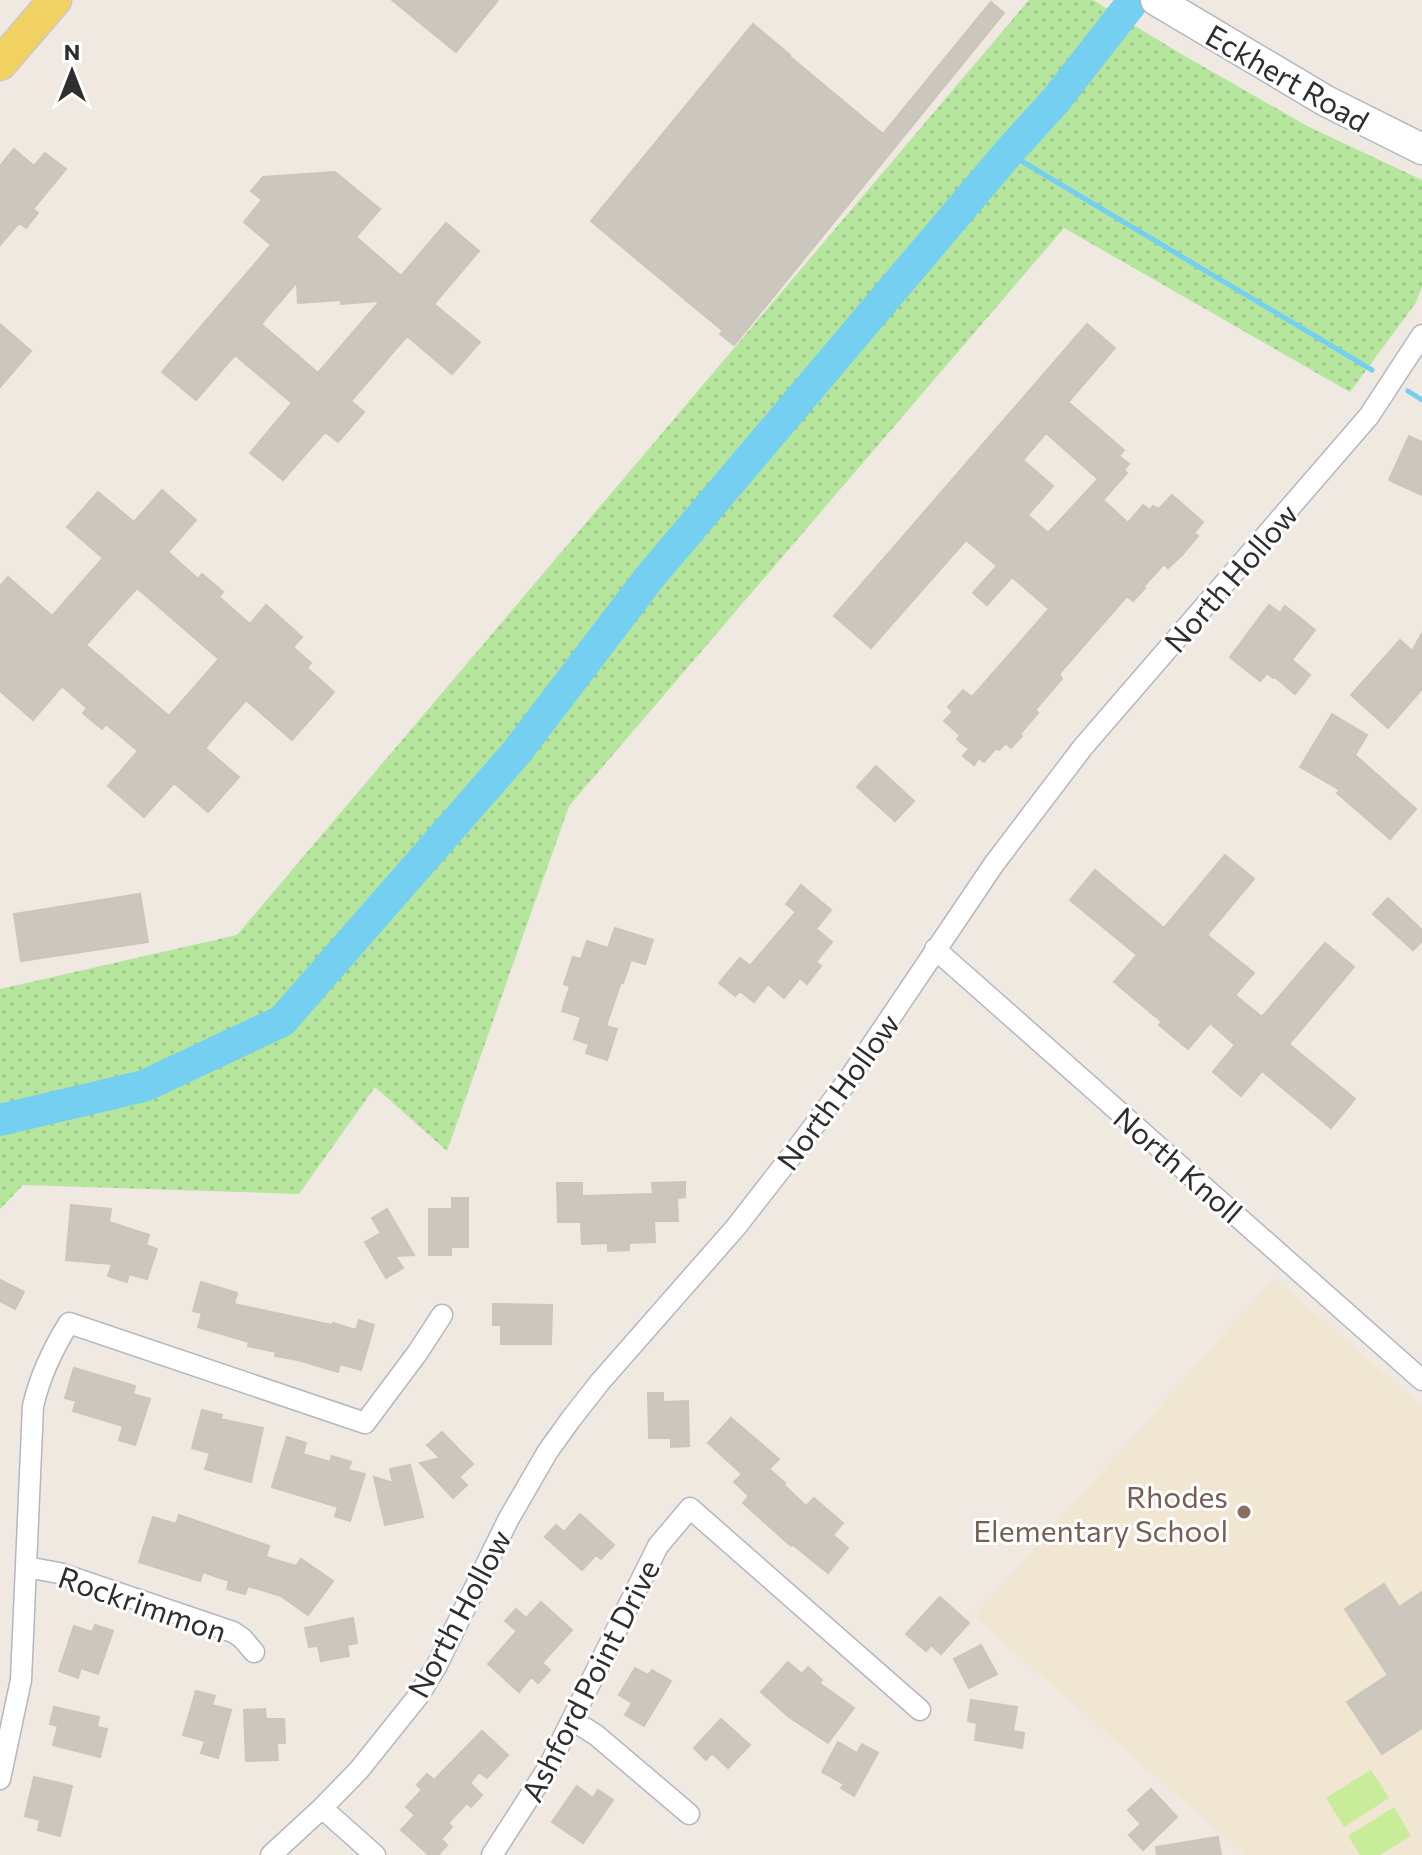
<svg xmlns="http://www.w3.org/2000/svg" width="1422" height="1855" font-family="Commissioner,sans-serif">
	<defs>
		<pattern id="grass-dots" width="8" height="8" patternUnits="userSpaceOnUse" patternTransform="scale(2)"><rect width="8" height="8" fill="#b6e59e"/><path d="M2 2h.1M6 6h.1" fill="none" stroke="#9dc588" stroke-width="1.8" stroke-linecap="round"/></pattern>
	</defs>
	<rect width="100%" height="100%" fill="#efe9e1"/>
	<!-- education -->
	<path fill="#f0e6d1" d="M1274 1278 1422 1407V1855H1245L974 1616Z"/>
	<!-- grass -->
	<path fill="url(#grass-dots)" d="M1029 0H1093L1176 51 1307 126 1422 180V287L1415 304 1350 392 1064 228 569 806 447 1151 375 1087 299 1194 23 1185 0 1209V989L237 935Z"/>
	<!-- pitch -->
	<path fill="#c9ec9a" d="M1371 1770 1389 1798 1344 1827 1326 1798Z
		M1394 1807 1411 1836 1380 1855H1360L1348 1836Z"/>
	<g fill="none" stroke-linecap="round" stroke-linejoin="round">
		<!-- stream -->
		<path stroke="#75cff0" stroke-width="5" d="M1008 153 1372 370
			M1408 391 1422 400"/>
		<!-- river -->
		<path stroke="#75cff0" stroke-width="32" d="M0 1120 144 1086 282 1021 516 753 649 578 1008 153 1056 100 1134 0"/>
	</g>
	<!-- building -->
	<path fill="#cbc7bf" stroke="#cbc5ba" stroke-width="2" fill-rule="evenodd" d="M392 0H498L456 52Z
		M991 2 1004 13 734 345 720 334 723 331 591 221 753 24 790 55 789 56 883 134Z
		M14 149 34 166 45 153 66 169 33 209 38 213 26 228 19 223 0 245V166Z
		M335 172 380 209 356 237 401 276 446 223 479 251 434 304 480 342 452 374 407 336 351 401 364 412 338 442 325 432 283 480 250 453 292 403 235 355 196 400 162 372 271 245 244 222 262 200 251 191 263 177ZM297 282 298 303 341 300V304L380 301 318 373 261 324Z
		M0 324 31 351 0 387Z
		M1087 324 1115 348 1068 402 1124 450 1119 456 1129 464 1124 470 1127 473 1103 500 1128 523 1143 505 1150 510 1153 506 1159 509 1172 495 1203 522 1194 533 1198 536 1182 555 1168 568 1164 564 1144 586 1145 588 1133 601 1127 596 1059 674 1062 679 1035 710 1038 713 1020 734 1022 736 1011 748 1006 743 999 750 996 748 984 762 979 758 974 765 963 756 969 749 957 739 960 735 944 721 953 712 948 707 963 690 972 697 1049 609 1012 577 987 605 973 593 997 566 966 540 871 648 834 616ZM1046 433 1098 479 1048 533 1028 515 1053 486 1023 460Z
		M1409 436 1422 442V495L1389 480Z
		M162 490 196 520 168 552 198 579 202 574 223 592 219 597 250 624 266 605 302 637 293 647 311 663 307 668 334 692 292 740 246 700 205 748 239 777 208 812 174 783 144 817 108 786 138 751 106 724 102 729 83 713 87 708 62 686 33 720 0 691V586L8 577 52 616 103 558 67 527 98 492 134 522ZM137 588 219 659 169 716 86 645Z
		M1269 605 1280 613 1285 606 1315 630 1292 660 1310 675 1295 694 1275 677 1273 678 1267 673 1260 681 1230 657Z
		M1422 633V689L1388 728 1351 695 1400 640 1412 651Z
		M1332 714 1367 735 1355 755 1416 809 1390 839 1337 793 1340 790 1300 767Z
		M876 766 914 801 895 821 857 787Z
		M1225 855 1254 879 1207 935 1254 973 1235 995 1262 1017 1325 943 1354 967 1289 1044 1355 1099 1331 1128 1262 1071 1241 1096 1213 1072 1235 1045 1210 1023 1188 1049 1159 1025 1162 1022 1114 982 1137 955 1070 900 1095 870 1164 928Z
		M801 885 831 910 816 929 832 942 816 962 821 966 807 984 800 978 784 998 768 984 754 1002 740 991 735 996 719 983 740 958 750 966 766 947 796 912 786 904Z
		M140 894 148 942 21 961 14 914Z
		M1388 898 1422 930V941L1413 950 1373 914Z
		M615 928 653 940 645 964 631 960 623 983 621 982 606 1026 617 1029 607 1060 586 1053 589 1044 574 1039 581 1017 562 1011 570 986 564 984 573 957 581 959 587 941 608 948Z
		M685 1182V1197L677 1198 678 1221H654L655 1242 629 1243V1250L608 1251V1243L582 1244 581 1222H558L557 1183H582V1196L653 1194 652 1183Z
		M452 1198H468V1247H451V1255H429V1209H452Z
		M71 1205 111 1209 109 1222 149 1235 146 1245 157 1249 147 1279 129 1274 127 1282 108 1276 112 1264 66 1260Z
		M387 1209 414 1255 395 1256 403 1268 386 1278 365 1242 381 1233 372 1218Z
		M0 1280 24 1292 15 1309 0 1301Z
		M201 1282 237 1293 234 1304 332 1325 333 1323 356 1330 359 1320 374 1325 361 1370 340 1364 338 1372 298 1360 275 1356 276 1352 248 1346 249 1342 198 1327 202 1313 193 1311Z
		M493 1304 552 1305 551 1344H501V1325H493Z
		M74 1368 135 1386 133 1394 150 1399 135 1445 119 1440 123 1426 73 1411 76 1401 65 1398Z
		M648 1393H663V1402L688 1401 689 1446 671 1447V1438H649Z
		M202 1410 222 1415 220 1419 263 1428 251 1482 205 1469 210 1453 192 1448Z
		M731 1418 779 1459 769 1469 785 1483 784 1485 806 1506 814 1498 843 1523 833 1535 848 1548 828 1573 792 1544 791 1546 743 1503 749 1496 734 1482 742 1474 708 1443Z
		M442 1432 473 1464 459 1477 467 1485 453 1498 420 1463 440 1458 427 1445Z
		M287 1437 306 1443 303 1454 330 1462 332 1456 351 1462 348 1470 365 1474 350 1521 335 1516 338 1507 272 1487Z
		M410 1465 423 1517 385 1525 374 1477 393 1483 390 1469Z
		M580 1514 614 1545 601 1559 596 1555 582 1570 545 1537 556 1525 564 1532Z
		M179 1515 269 1546 266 1557 296 1566 301 1559 333 1581 308 1615 281 1596 248 1586 245 1594 227 1589 229 1581 203 1572 200 1581 139 1562 153 1517 176 1524Z
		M1384 1584 1399 1607 1422 1592V1728L1382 1754 1347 1702 1388 1675 1345 1609Z
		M940 1597 969 1623 941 1654 931 1645 926 1651 906 1634Z
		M541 1602 572 1630 542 1663 550 1670 538 1683 531 1677 519 1692 488 1664 517 1631 505 1621 516 1609 526 1618Z
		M353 1618 357 1643 347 1645 349 1656 321 1661 318 1646 309 1647 305 1628Z
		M95 1625 113 1631 98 1674 81 1668 78 1678 59 1671 74 1626 92 1632Z
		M981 1645 997 1674 969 1688 954 1659Z
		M788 1662 802 1674 808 1667 822 1680 819 1683 854 1708 828 1743 789 1717 761 1692Z
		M635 1668 648 1675 652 1670 671 1681 644 1726 625 1715 632 1703 619 1695Z
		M196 1691 215 1696 212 1705 231 1710 218 1758 201 1753 205 1741 183 1735Z
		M971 1700 1017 1707 1013 1731 1024 1733 1022 1748 975 1740 977 1723 968 1721Z
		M54 1707 99 1717 97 1727 107 1729 100 1757 53 1745 58 1726 50 1724Z
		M265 1709 266 1719H284L285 1743H277L278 1760 246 1761 244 1710Z
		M721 1719 750 1745 728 1768 712 1753 706 1760 694 1748Z
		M482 1731 508 1755 487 1778 479 1772 470 1783 482 1795 471 1807 467 1803 448 1823 452 1827 441 1839 447 1845 438 1855H429L401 1830 415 1815 406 1807 422 1790 417 1785 427 1774 434 1780Z
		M838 1742 857 1753 862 1744 878 1753 854 1796 841 1788 844 1784 822 1772Z
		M34 1777 72 1786 60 1836 38 1830 40 1820 25 1816Z
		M577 1786 593 1798 598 1790 613 1800 583 1843 552 1822Z
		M1151 1789 1177 1817 1143 1850 1129 1835 1141 1824 1128 1810Z
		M1218 1837 1221 1855H1157L1156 1847Z"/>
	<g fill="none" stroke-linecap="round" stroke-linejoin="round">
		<defs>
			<path id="minor" d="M935 949 1422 1380
				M26 1567 59 1573 233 1632 242 1638 254 1652
				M572 1720 596 1735 689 1814
				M0 1779 21 1680 33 1406C40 1376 52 1350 69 1323L365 1423 418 1352 442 1315
				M322 1808 375 1855
				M271 1855 322 1808 359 1770 419 1695 437 1665 508 1520 548 1451 571 1419 600 1382 736 1227 796 1150 851 1076 994 864 1083 747 1369 416 1422 335
				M492 1855 548 1768 658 1546 690 1508 920 1710"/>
			<path id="secondary" d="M1156 0 1326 101 1422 149"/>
			<path id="primary" d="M0 64 55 0"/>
		</defs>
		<!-- minor casing -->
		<use href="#minor" stroke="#b4b7c1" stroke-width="23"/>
		<!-- secondary casing -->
		<use href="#secondary" stroke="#b4b7c1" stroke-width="33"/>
		<!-- primary casing -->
		<use href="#primary" stroke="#c9c9c9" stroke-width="35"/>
		<!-- minor -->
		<use href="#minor" stroke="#fff" stroke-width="20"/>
		<!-- secondary -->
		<use href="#secondary" stroke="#fff" stroke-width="30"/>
		<!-- primary -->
		<use href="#primary" stroke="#f2d163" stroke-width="32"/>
	</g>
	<!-- markers -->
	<circle fill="#8d6e63" stroke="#fff" stroke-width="3" cx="1244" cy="1512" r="8"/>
	<g text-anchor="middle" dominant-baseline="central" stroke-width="6" stroke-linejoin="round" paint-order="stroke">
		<!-- street labels -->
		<g font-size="30" fill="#2e2e2e" stroke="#fff">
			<text transform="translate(1288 77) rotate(30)">Eckhert Road</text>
			<text transform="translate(1230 577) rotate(-49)">North Hollow</text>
			<text transform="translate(837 1091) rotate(-54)">North Hollow</text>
			<text transform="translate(1179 1164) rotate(41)">North Knoll</text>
			<text transform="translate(143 1603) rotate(19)">Rockrimmon</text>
			<text transform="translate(458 1613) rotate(-62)">North Hollow</text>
			<text transform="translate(589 1680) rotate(-63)">Ashford Point Drive</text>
		</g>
		<!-- education labels -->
		<g font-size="30" fill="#785e54" stroke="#fff" text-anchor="end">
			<text x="1228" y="1495">Rhodes<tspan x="1228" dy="34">Elementary School</tspan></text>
		</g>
	</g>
	<!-- north arrow -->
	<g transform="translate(72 72)" stroke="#ffffff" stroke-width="6" paint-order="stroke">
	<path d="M0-6L14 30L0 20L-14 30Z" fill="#2e2e2e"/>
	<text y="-12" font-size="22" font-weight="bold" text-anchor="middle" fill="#2e2e2e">N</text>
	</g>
</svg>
